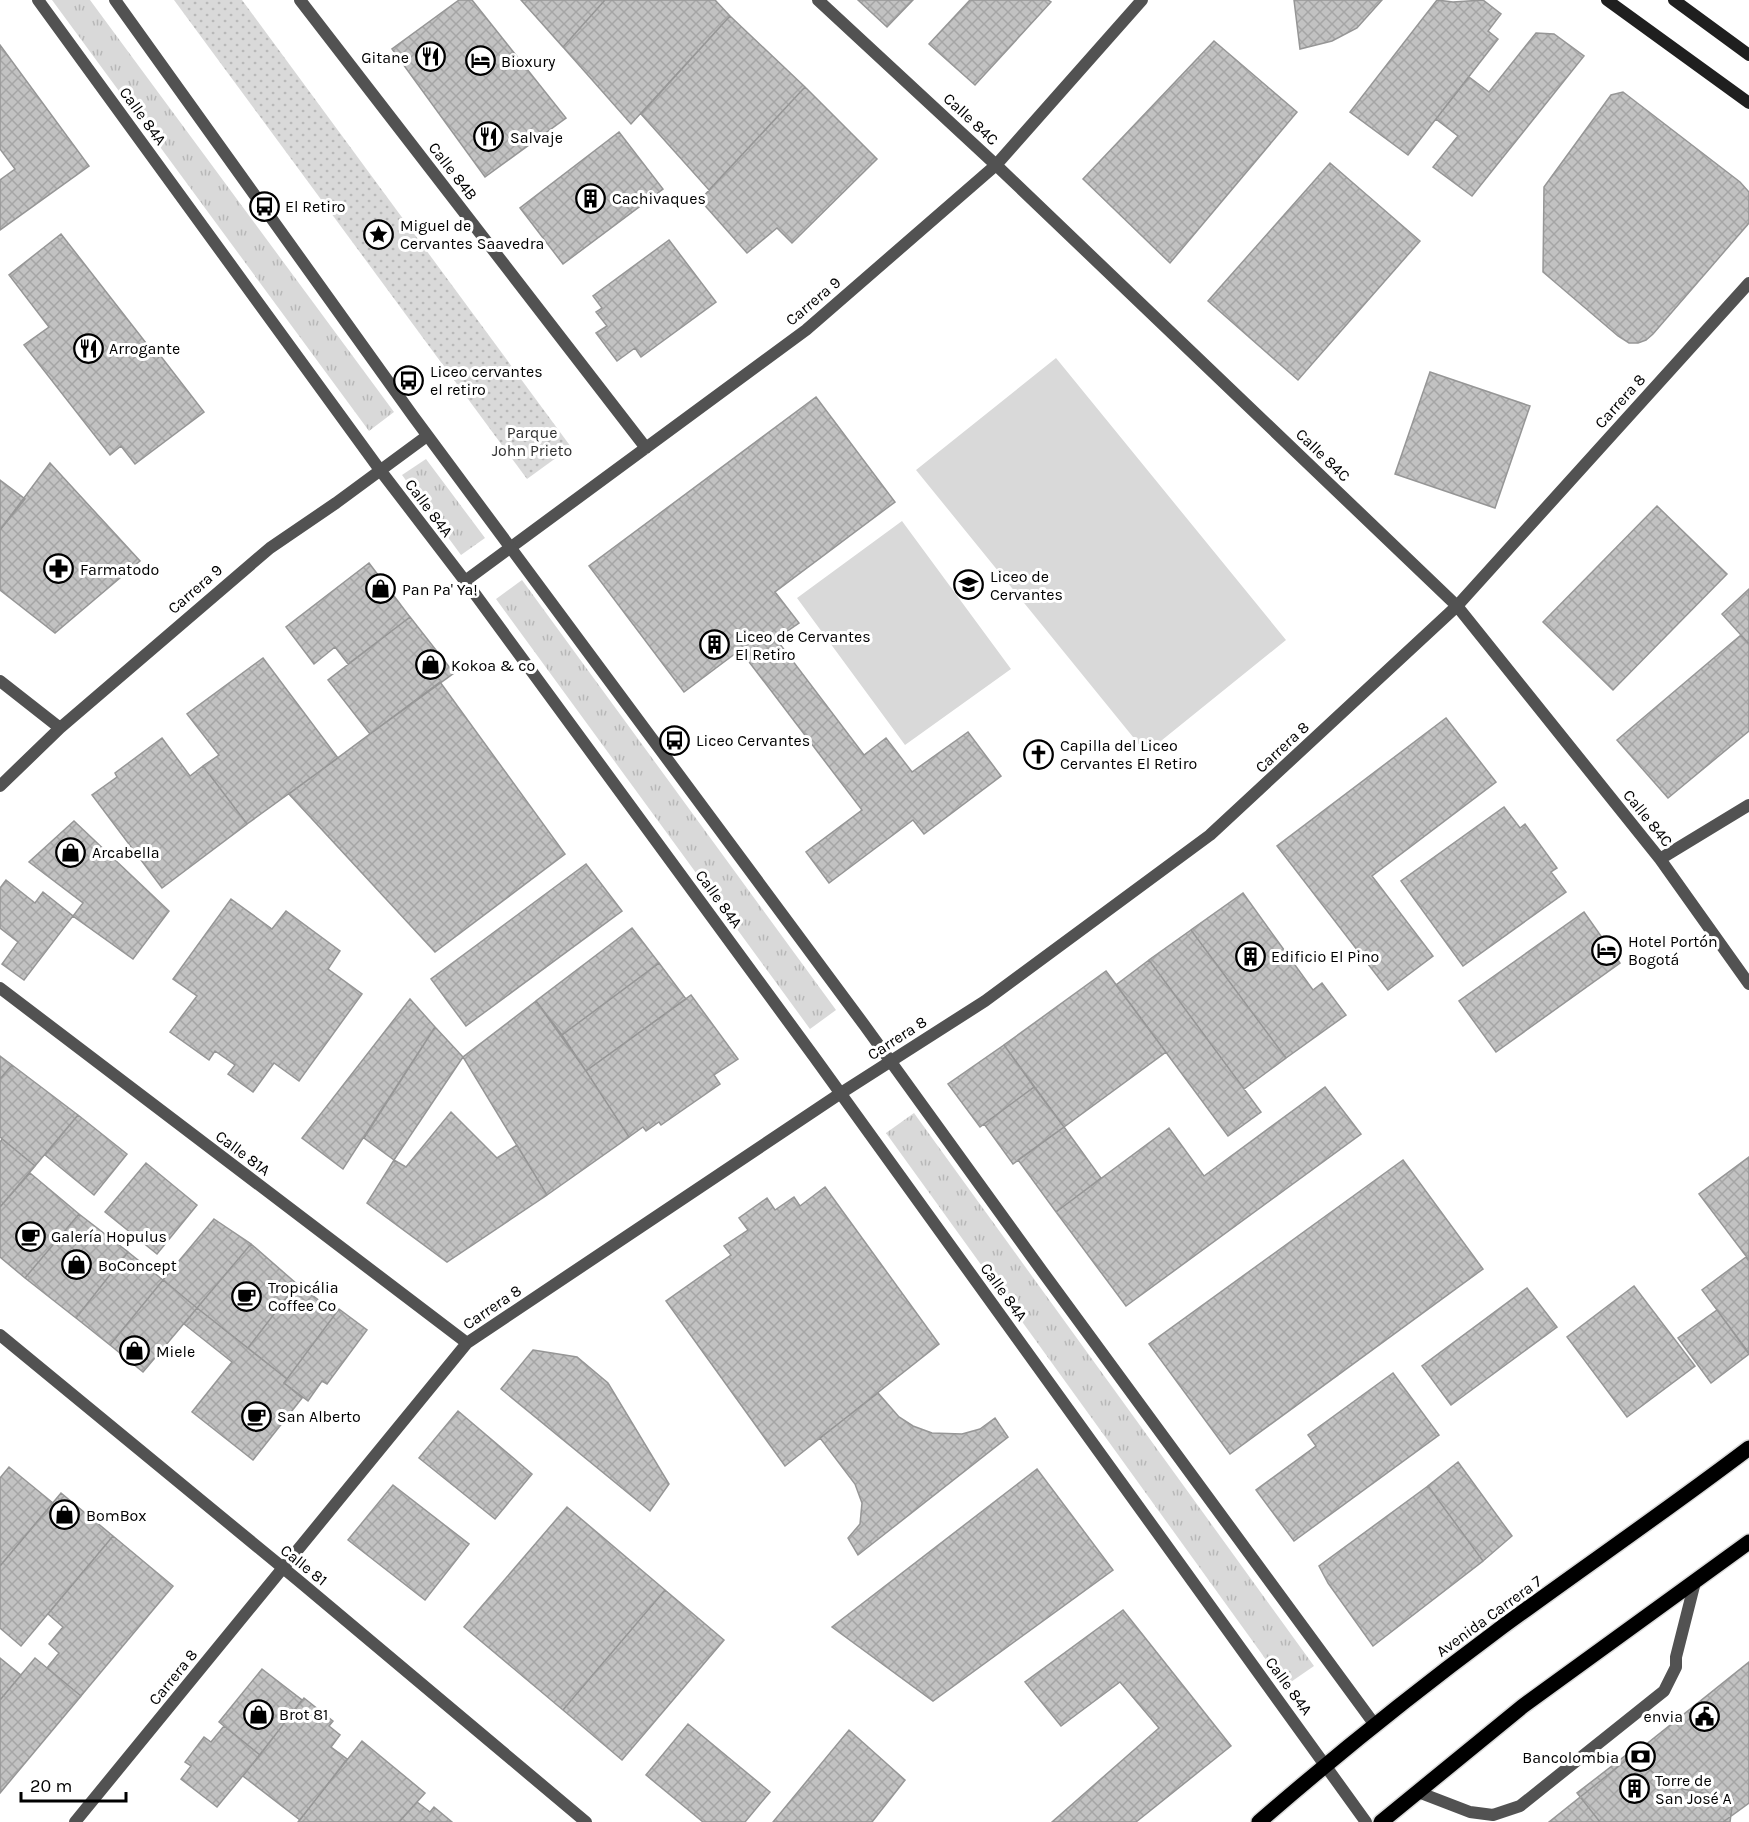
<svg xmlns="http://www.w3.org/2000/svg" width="1749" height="1822" font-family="Karla,sans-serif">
	<defs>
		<pattern id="grass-tufts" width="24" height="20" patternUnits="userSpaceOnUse" patternTransform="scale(1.5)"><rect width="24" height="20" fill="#d9d9d9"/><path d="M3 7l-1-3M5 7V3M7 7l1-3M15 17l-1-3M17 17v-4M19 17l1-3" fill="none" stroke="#b8b8b8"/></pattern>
		<pattern id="park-dots" width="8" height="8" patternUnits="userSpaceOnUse" patternTransform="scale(1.5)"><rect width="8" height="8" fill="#d9d9d9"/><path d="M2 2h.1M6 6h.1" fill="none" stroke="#b8b8b8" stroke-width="1.8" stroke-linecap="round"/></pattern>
		<pattern id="building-cross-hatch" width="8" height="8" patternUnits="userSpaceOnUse" patternTransform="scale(1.5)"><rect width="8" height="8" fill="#c2c2c2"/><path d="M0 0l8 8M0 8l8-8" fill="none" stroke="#a5a5a5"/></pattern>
	</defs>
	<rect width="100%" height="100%" fill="#fff"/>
	<!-- grass -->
	<path fill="url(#grass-tufts)" d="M52 0H90L394 412 369 431Z
		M426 459 485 538 461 555 402 475Z
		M522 580 836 1010 810 1029 496 599Z
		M914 1113 1314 1666 1285 1686 886 1133Z"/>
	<!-- park -->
	<path fill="url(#park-dots)" d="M174 0H242L571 447 527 479Z"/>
	<!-- pitch -->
	<path fill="#d9d9d9" d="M1056 358 1286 640 1146 753 916 470Z
		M902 521 1011 669 905 745 797 598Z"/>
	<!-- building -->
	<path fill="url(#building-cross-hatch)" stroke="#969696" stroke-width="1.5" d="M459 0H472L566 118 485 177 392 49Z
		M521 0H605L563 47Z
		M605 0H715L730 16 631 124 563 47Z
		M858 0H913L887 27Z
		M970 0H1048L1051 2 975 85 929 44Z
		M1294 0H1382L1357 28 1332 41 1300 49Z
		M1437 0 1453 2 1483 0 1501 14 1488 31 1498 39 1408 155 1350 112Z
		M730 16 805 87 709 190 641 114Z
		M1536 33 1554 34 1584 56 1472 196 1433 167 1458 136 1436 119 1469 77 1489 92Z
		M1214 41 1297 112 1170 263 1083 179Z
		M0 45 89 166 0 230V180L15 169 0 149Z
		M805 87 877 159 792 243 777 228 747 253 700 200Z
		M1623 92 1740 182 1749 192V223L1653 334 1646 340 1638 343H1629L1618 336 1543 272 1544 187 1611 95Z
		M619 132 663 189 563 264 520 208Z
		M1330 163 1420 241 1298 380 1208 301Z
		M61 234 153 352 156 350 204 412 135 464 121 446 110 455 24 345 49 327 9 275Z
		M669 240 716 302 641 357 635 348 617 361 596 333 607 326 596 312 602 308 593 296Z
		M1430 372 1530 406 1495 508 1395 474Z
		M816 397 895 502 775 592 799 623 776 639 864 755 886 738 912 772 968 732 1001 776 924 834 913 820 829 883 806 852 862 810 740 650 684 692 589 566Z
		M50 463 140 561 55 633 0 590V530Z
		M0 480 25 499 0 530Z
		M1657 506 1727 574 1613 690 1543 622Z
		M369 563 410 617 348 664 335 647 314 664 286 627Z
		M1749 589V644L1722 614Z
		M410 617 454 673 370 734 328 680Z
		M1741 635 1749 644V731L1668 798 1617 740Z
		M263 658 338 758 247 824 203 766 219 755 187 714Z
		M440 682 565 854 435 952 289 794Z
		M1446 718 1496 782 1372 876 1433 956 1388 990 1277 846Z
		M162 738 190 776 203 766 247 824 162 888 92 795 117 777 115 773Z
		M1504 807 1520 828 1525 824 1557 868 1551 872 1566 892 1463 966 1401 881Z
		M74 821 169 911 133 959 73 916 83 903 29 862Z
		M586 864 622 911 466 1026 431 979Z
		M6 880 35 903 43 892 73 916 24 980 2 964 18 942 0 928V888Z
		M1243 893 1313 990 1322 983 1346 1015 1286 1058 1191 930Z
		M231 899 272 929 286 911 340 951 328 969 362 994 299 1081 274 1063 253 1092 228 1074 235 1065 215 1051 209 1060 170 1032 197 996 173 979Z
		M1584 912 1620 963 1496 1052 1459 1001Z
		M632 928 659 963 562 1035 536 1001Z
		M1191 930 1286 1058 1244 1089 1149 960Z
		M1149 960 1261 1112 1228 1136 1116 985Z
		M659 963 686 999 586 1071 562 1035Z
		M1106 971 1166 1052 1064 1127 1004 1045Z
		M691 995 738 1059 714 1075 720 1084 661 1125 659 1122 646 1131 643 1127 629 1137 586 1071Z
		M410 999 435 1027 343 1169 302 1138Z
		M536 1001 586 1071 629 1137 547 1195 463 1057Z
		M435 1027 463 1057 394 1160 364 1138Z
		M1004 1045 1034 1087 980 1127 948 1084Z
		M0 1056 12 1065 0 1079Z
		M12 1065 78 1115 35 1166 0 1137V1079Z
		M1034 1087 1064 1127 1013 1164 984 1124Z
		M1325 1087 1361 1134 1126 1306 1056 1212 1169 1128 1204 1176Z
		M451 1112 497 1158 517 1145 547 1195 447 1262 367 1203 394 1160 406 1167Z
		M78 1115 127 1154 94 1195 45 1155Z
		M1064 1127 1101 1178 1056 1212 1018 1160Z
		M2 1139 35 1166 0 1207V1142Z
		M1749 1157V1260L1699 1194Z
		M1403 1160 1483 1269 1230 1454 1149 1344Z
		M146 1163 197 1205 157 1254 105 1212Z
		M30 1173 79 1214 25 1278 0 1257V1207Z
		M825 1187 939 1344 785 1466 666 1301 731 1255 724 1246 748 1230 739 1218 767 1198 775 1210 794 1197 800 1206Z
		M79 1214 128 1252 76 1318 25 1278Z
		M214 1219 251 1244 197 1308 163 1280Z
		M251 1244 297 1284 248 1348 197 1308Z
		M128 1252 163 1280 110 1345 76 1318Z
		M1746 1257 1749 1261V1353L1702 1290Z
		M163 1280 197 1308 143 1372 110 1345Z
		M297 1284 336 1313 287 1379 248 1348Z
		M1634 1286 1695 1366 1627 1417 1567 1337Z
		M1527 1288 1557 1327 1451 1405 1422 1366Z
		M197 1308 287 1379 284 1383 302 1398 253 1460 192 1412 232 1362 184 1324Z
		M339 1309 367 1330 327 1384 322 1381 308 1401 284 1383Z
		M1717 1310 1749 1354 1711 1383 1678 1338Z
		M533 1350 577 1357 608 1383 669 1484 650 1511 501 1389Z
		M1393 1373 1439 1435 1294 1541 1256 1490 1316 1446 1308 1435Z
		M878 1393 899 1417 913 1426 932 1433 962 1434 980 1429 995 1418 1008 1437 858 1555 848 1538 860 1524 862 1503 855 1484 820 1438Z
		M458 1411 532 1474 495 1519 419 1458Z
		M1458 1462 1512 1536 1483 1561 1428 1486Z
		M9 1467 53 1503 0 1566V1478Z
		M1037 1469 1113 1570 933 1701 832 1627Z
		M393 1485 469 1544 425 1600 348 1540Z
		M1428 1486 1483 1561 1373 1646 1328 1583 1319 1566Z
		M61 1493 113 1536 21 1646 0 1628V1566Z
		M567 1507 665 1590 563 1710 464 1627Z
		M113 1536 173 1586 81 1696 47 1668 59 1653 49 1644 63 1627 48 1614Z
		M665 1590 724 1640 622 1760 563 1710Z
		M1123 1610 1231 1746 1136 1822H1052L1159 1728 1120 1682 1061 1726 1025 1682Z
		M0 1658 21 1675 0 1700Z
		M35 1658 81 1696 0 1793V1700Z
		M1749 1662V1803L1723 1822H1549Z
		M262 1669 302 1700 260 1755 219 1722Z
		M304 1698 333 1721 329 1726 340 1735 331 1747 347 1759 300 1820 243 1776Z
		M688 1724 770 1792 745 1822H703L646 1775Z
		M224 1726 260 1755 217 1807 181 1779 191 1766 185 1762 204 1737 211 1742Z
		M849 1730 905 1780 872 1822H773Z
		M362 1741 425 1793 399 1822H298Z
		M1630 1752 1668 1786 1733 1799 1730 1822H1600L1577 1793Z
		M417 1802 430 1812 434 1807 452 1822H399Z"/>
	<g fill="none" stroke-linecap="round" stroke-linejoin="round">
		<defs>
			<path id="primary" d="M1259 1822C1336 1755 1416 1691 1498 1630 1581 1569 1666 1511 1749 1448
				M1381 1822 1523 1706 1749 1542"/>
		</defs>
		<!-- primary casing -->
		<use href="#primary" stroke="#dbdbdb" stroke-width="18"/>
		<!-- service -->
		<path stroke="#525252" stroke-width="12" d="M1418 1792 1470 1812 1493 1815 1520 1806 1664 1691 1676 1667V1657L1695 1582"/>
		<!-- minor -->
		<path stroke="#525252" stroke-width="12" d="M300 0 646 448
			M818 0 996 165 1457 606 1660 859 1749 984
			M465 581 806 330 996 165 1142 0
			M1660 859 1749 805
			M0 988 467 1343
			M75 1822 467 1343 841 1093 985 1001 1210 835 1457 606 1749 283"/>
		<!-- tertiary -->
		<path stroke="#525252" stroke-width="12" d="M38 0 380 470 475 594 815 1058 1366 1822
			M115 0 413 416 865 1026 1042 1271 1375 1725
			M0 681 60 728
			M0 786 60 728 270 548 336 503 427 436
			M0 1335 299 1581 586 1822"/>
		<!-- secondary -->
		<path stroke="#1f1f1f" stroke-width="12" d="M1607 0 1749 103
			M1674 0 1749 55"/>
		<!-- primary -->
		<use href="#primary" stroke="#000" stroke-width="15"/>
	</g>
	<!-- icons -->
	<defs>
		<symbol id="restaurant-ring" viewBox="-11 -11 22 22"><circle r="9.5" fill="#fff" stroke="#000" stroke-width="1.5"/><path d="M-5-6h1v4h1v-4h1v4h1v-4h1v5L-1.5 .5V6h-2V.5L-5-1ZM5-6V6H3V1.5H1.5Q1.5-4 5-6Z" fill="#000"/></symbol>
		<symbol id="hotel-ring" viewBox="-11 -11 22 22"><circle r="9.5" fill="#fff" stroke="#000" stroke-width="1.5"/><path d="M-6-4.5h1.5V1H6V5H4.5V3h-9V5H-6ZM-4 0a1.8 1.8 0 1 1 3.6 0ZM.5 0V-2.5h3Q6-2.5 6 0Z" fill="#000"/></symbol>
		<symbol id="building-ring" viewBox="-11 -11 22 22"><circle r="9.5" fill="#fff" stroke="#000" stroke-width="1.5"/><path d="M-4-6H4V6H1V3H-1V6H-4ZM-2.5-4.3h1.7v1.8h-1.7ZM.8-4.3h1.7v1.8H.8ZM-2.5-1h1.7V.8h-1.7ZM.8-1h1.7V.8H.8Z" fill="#000"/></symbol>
		<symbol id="bus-ring" viewBox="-11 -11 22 22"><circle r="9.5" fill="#fff" stroke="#000" stroke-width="1.5"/><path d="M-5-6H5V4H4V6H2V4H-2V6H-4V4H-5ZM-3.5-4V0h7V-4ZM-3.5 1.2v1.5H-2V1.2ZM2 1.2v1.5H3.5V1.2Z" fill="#000"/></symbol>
		<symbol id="sight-ring" viewBox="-11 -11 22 22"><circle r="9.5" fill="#fff" stroke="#000" stroke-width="1.5"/><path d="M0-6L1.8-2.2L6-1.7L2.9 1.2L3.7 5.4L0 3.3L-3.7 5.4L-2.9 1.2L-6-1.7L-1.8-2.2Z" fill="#000"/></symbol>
		<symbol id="pharmacy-ring" viewBox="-11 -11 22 22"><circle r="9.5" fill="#fff" stroke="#000" stroke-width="1.5"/><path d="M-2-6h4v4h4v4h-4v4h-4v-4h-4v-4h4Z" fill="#000"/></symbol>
		<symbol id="school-ring" viewBox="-11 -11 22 22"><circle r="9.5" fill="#fff" stroke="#000" stroke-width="1.5"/><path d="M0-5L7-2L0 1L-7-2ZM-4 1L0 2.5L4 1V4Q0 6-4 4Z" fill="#000"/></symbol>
		<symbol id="shop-ring" viewBox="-11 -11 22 22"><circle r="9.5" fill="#fff" stroke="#000" stroke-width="1.5"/><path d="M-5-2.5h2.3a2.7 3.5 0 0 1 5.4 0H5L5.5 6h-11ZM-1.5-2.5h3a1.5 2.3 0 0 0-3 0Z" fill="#000"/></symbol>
		<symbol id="church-ring" viewBox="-11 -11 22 22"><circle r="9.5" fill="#fff" stroke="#000" stroke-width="1.5"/><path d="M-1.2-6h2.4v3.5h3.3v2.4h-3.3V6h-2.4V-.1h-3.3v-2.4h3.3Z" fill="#000"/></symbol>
		<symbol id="cafe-ring" viewBox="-11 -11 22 22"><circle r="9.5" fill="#fff" stroke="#000" stroke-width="1.5"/><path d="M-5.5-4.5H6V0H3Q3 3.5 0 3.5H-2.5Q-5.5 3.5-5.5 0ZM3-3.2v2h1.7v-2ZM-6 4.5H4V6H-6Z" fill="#000"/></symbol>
		<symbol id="civic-ring" viewBox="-11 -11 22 22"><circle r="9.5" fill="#fff" stroke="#000" stroke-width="1.5"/><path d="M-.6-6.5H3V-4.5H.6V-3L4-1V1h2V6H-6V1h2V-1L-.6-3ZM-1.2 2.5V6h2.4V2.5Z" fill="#000"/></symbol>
		<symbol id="bank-ring" viewBox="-11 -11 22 22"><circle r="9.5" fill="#fff" stroke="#000" stroke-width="1.5"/><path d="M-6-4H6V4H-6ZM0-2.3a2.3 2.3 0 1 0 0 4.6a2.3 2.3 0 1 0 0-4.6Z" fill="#000"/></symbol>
	</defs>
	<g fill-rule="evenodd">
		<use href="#restaurant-ring" x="414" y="40" width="33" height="33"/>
		<use href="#hotel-ring" x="464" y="44" width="33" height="33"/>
		<use href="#restaurant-ring" x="472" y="120" width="33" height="33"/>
		<use href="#building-ring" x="574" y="182" width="33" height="33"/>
		<use href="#bus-ring" x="248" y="190" width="33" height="33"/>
		<use href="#sight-ring" x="362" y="218" width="33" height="33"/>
		<use href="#restaurant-ring" x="72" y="332" width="33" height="33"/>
		<use href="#bus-ring" x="392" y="364" width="33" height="33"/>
		<use href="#pharmacy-ring" x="42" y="552" width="33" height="33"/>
		<use href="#school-ring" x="952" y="568" width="33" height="33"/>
		<use href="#shop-ring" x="364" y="572" width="33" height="33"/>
		<use href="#building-ring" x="698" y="628" width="33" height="33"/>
		<use href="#shop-ring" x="414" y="648" width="33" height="33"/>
		<use href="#bus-ring" x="658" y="724" width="33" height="33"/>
		<use href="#church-ring" x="1022" y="738" width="33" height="33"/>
		<use href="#shop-ring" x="54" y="836" width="33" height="33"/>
		<use href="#hotel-ring" x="1590" y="934" width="33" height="33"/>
		<use href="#building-ring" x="1234" y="940" width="33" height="33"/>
		<use href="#cafe-ring" x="14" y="1220" width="33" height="33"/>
		<use href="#shop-ring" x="60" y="1248" width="33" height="33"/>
		<use href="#cafe-ring" x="230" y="1280" width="33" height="33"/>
		<use href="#shop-ring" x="118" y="1334" width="33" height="33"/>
		<use href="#cafe-ring" x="240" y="1400" width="33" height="33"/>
		<use href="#shop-ring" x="48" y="1498" width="33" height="33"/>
		<use href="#shop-ring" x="242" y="1698" width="33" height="33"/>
		<use href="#civic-ring" x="1688" y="1700" width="33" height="33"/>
		<use href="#bank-ring" x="1624" y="1740" width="33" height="33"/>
		<use href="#building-ring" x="1618" y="1772" width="33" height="33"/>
	</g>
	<g text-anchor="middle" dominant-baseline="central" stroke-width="6" stroke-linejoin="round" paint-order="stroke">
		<!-- poi labels -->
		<g font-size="16" fill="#000" stroke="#fff" text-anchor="start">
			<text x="409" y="57" text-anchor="end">Gitane</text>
			<text x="501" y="61">Bioxury</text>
			<text x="510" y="137">Salvaje</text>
			<text x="612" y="198">Cachivaques</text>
			<text x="285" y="206">El Retiro</text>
			<text x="400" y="225">Miguel de<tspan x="400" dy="18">Cervantes Saavedra</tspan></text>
			<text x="109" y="348">Arrogante</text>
			<text x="430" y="371">Liceo cervantes<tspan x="430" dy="18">el retiro</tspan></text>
			<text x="80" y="569">Farmatodo</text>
			<text x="990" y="576">Liceo de<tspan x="990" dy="18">Cervantes</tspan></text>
			<text x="402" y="589">Pan Pa' Ya!</text>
			<text x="735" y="636">Liceo de Cervantes<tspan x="735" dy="18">El Retiro</tspan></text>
			<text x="451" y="665">Kokoa &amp; co</text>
			<text x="696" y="740">Liceo Cervantes</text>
			<text x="1060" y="745">Capilla del Liceo<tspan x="1060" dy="18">Cervantes El Retiro</tspan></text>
			<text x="92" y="852">Arcabella</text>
			<text x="1628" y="941">Hotel Portón<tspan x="1628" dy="18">Bogotá</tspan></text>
			<text x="1271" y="956">Edificio El Pino</text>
			<text x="51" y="1236">Galería Hopulus</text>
			<text x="98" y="1265">BoConcept</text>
			<text x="268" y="1287">Tropicália<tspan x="268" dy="18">Coffee Co</tspan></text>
			<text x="156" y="1351">Miele</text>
			<text x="277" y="1416">San Alberto</text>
			<text x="86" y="1515">BomBox</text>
			<text x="279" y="1714">Brot 81</text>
			<text x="1683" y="1716" text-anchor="end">envia</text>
			<text x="1619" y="1757" text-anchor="end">Bancolombia</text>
			<text x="1655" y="1780">Torre de<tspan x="1655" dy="18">San José A</tspan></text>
		</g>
		<!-- street labels -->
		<g font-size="16" fill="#000" stroke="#fff">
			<text transform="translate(143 116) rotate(54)">Calle 84A</text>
			<text transform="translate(971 119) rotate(43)">Calle 84C</text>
			<text transform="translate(453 171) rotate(52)">Calle 84B</text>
			<text transform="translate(813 301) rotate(-40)">Carrera 9</text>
			<text transform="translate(1620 401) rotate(-48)">Carrera 8</text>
			<text transform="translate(1323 455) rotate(44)">Calle 84C</text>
			<text transform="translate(429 508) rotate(53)">Calle 84A</text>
			<text transform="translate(195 589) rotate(-41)">Carrera 9</text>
			<text transform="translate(1282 747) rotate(-43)">Carrera 8</text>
			<text transform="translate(1648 818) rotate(51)">Calle 84C</text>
			<text transform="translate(719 899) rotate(54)">Calle 84A</text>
			<text transform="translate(897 1038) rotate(-33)">Carrera 8</text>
			<text transform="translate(243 1153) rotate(37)">Calle 81A</text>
			<text transform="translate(1004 1292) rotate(54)">Calle 84A</text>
			<text transform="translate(492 1307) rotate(-34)">Carrera 8</text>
			<text transform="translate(304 1565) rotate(39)">Calle 81</text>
			<text transform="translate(1489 1616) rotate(-36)">Avenida Carrera 7</text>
			<text transform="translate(173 1677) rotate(-51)">Carrera 8</text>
			<text transform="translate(1289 1686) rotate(54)">Calle 84A</text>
		</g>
		<!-- park labels -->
		<g font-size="16" fill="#303030" stroke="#fff">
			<text x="532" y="432">Parque<tspan x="532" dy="18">John Prieto</tspan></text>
		</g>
	</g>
	<!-- scale -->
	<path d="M21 1792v9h105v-9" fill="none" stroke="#000000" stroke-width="3"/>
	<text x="30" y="1792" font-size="18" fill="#000000" stroke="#ffffff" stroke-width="4.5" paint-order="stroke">20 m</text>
</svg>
